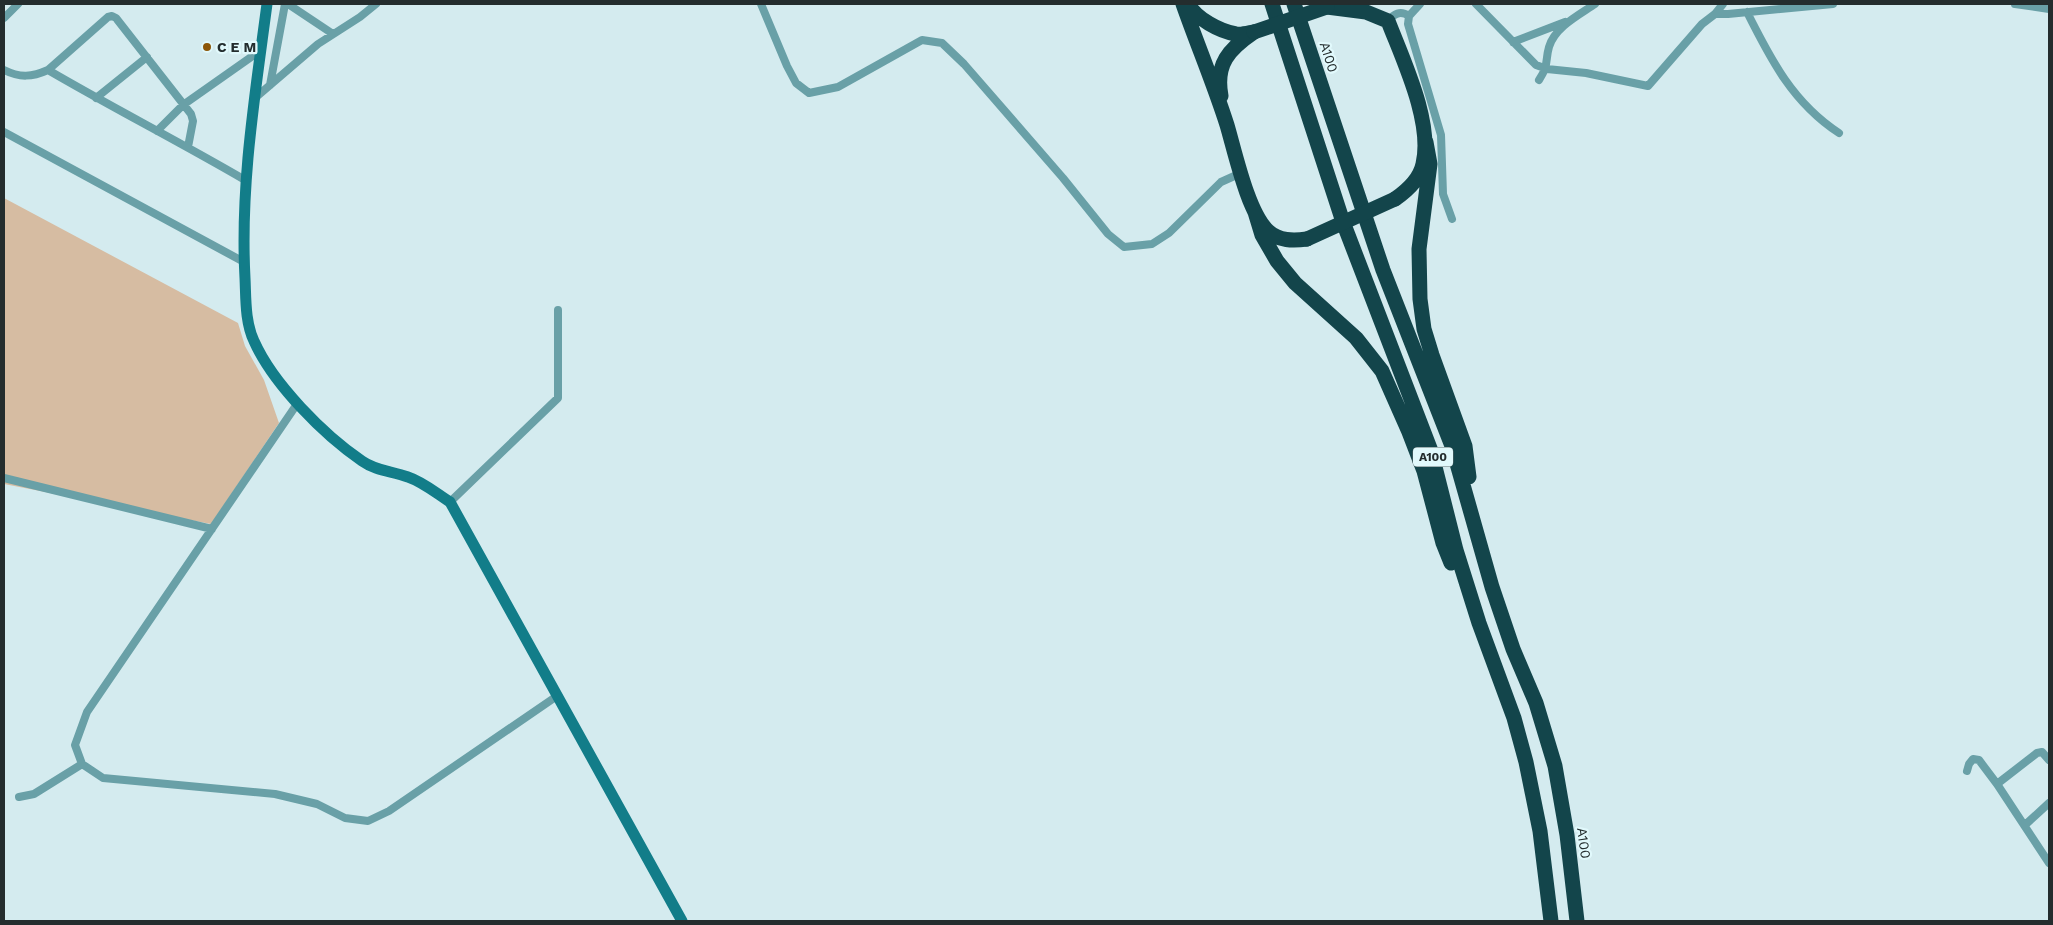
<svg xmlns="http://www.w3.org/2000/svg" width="2053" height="925" font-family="'Work Sans',sans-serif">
	<rect width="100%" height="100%" fill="#d4ebef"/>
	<!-- green -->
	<path fill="#d6bca2" d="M4 198 238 323 245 346 264 380 279 423 211 524 4 484Z"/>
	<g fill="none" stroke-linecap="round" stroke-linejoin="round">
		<!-- street -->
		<path stroke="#69a0a7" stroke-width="8" d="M288 4 333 34
			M761 4 787 66 796 83 809 93 838 87 922 40 942 43 964 64 1063 178 1108 234 1124 247 1152 244 1169 233 1221 182 1241 173
			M1420 4 1409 16 1408 24 1441 135 1443 194 1452 219
			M1476 4 1536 65 1547 69 1586 73 1648 86 1702 24 1715 14H1728L1833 4
			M2015 4 2049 9
			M1747 12C1771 60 1793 103 1839 133
			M1715 14 1723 4
			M4 18 18 4
			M1388 21C1394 14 1400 10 1409 16
			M1513 42 1565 22
			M4 70C20 78 32 77 48 70 113 108 180 142 245 180
			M48 70 108 17 112 16 116 18 191 114 193 121 188 147
			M1539 80C1549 65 1545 61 1549 47 1555 27 1579 15 1595 4
			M270 85 285 4
			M96 98 147 57
			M255 98 318 44 360 17 376 4
			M157 131 183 105 261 50
			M4 132 244 262
			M297 404 87 712 75 745 82 764 103 778 275 794 317 804 345 818 368 821 389 811 557 696
			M4 478 212 529
			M450 502 558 398V310
			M1967 771 1969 764 1973 759 1979 760 1997 784 2049 863
			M1997 784 2037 753 2042 752 2049 760
			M19 797 34 794 82 764
			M2025 825 2049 803"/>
		<!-- secondary -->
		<path stroke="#127d89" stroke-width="11" d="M267 4C255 95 240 186 245 278 246 299 245 322 254 341 273 384 324 435 362 461 376 471 392 471 408 477 423 482 436 493 450 502L682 921"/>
		<!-- highway -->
		<path stroke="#13454b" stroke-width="15" d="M1183 4C1197 44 1214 84 1227 125 1235 152 1248 213 1268 231 1279 241 1293 241 1307 239
			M1188 4C1197 19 1219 31 1236 34 1241 35 1248 33 1253 32
			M1272 4 1343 222 1431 451 1456 550 1479 623 1514 718 1526 762 1540 831 1551 921
			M1294 4 1383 270 1452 446 1492 587 1513 649 1536 703 1555 766 1567 835 1577 921
			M1327 7 1366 12 1388 21C1403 60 1433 122 1423 164 1420 179 1408 190 1395 199
			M1221 96C1215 64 1229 49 1254 32
			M1426 142 1430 164 1419 249 1420 299 1424 329 1432 355 1465 446 1469 477
			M1255 212 1262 235 1277 261 1295 283 1356 338 1382 371 1409 432 1424 471 1443 543 1451 563"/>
		<!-- highway-bridge -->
		<path stroke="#13454b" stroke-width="15" d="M1254 32 1327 7
			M1307 239 1395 199"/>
	</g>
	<!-- markers -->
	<circle fill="#8c5608" stroke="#e1f9fc" stroke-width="2" cx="207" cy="47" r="5"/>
	<g text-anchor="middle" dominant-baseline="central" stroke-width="4.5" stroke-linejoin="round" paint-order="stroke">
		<!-- shield labels -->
		<rect fill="#e1f9fc" stroke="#5d6a6c" stroke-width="1" x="1413" y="447.5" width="40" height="19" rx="4"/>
		<g font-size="12" font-weight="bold" fill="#242d2e">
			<text x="1433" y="457">A100</text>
		</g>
		<!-- poi labels -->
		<g font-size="14" font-weight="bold" fill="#242d2e" stroke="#e1f9fc" text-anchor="start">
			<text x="217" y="47">C E M</text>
		</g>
		<!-- street labels -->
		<g font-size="14" fill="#242d2e" stroke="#e1f9fc">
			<text transform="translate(1329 57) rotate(72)">A100</text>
			<text transform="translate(1584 843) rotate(82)">A100</text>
		</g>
	</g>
	<!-- border -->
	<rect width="2053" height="925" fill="none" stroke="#242d2e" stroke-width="10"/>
</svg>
